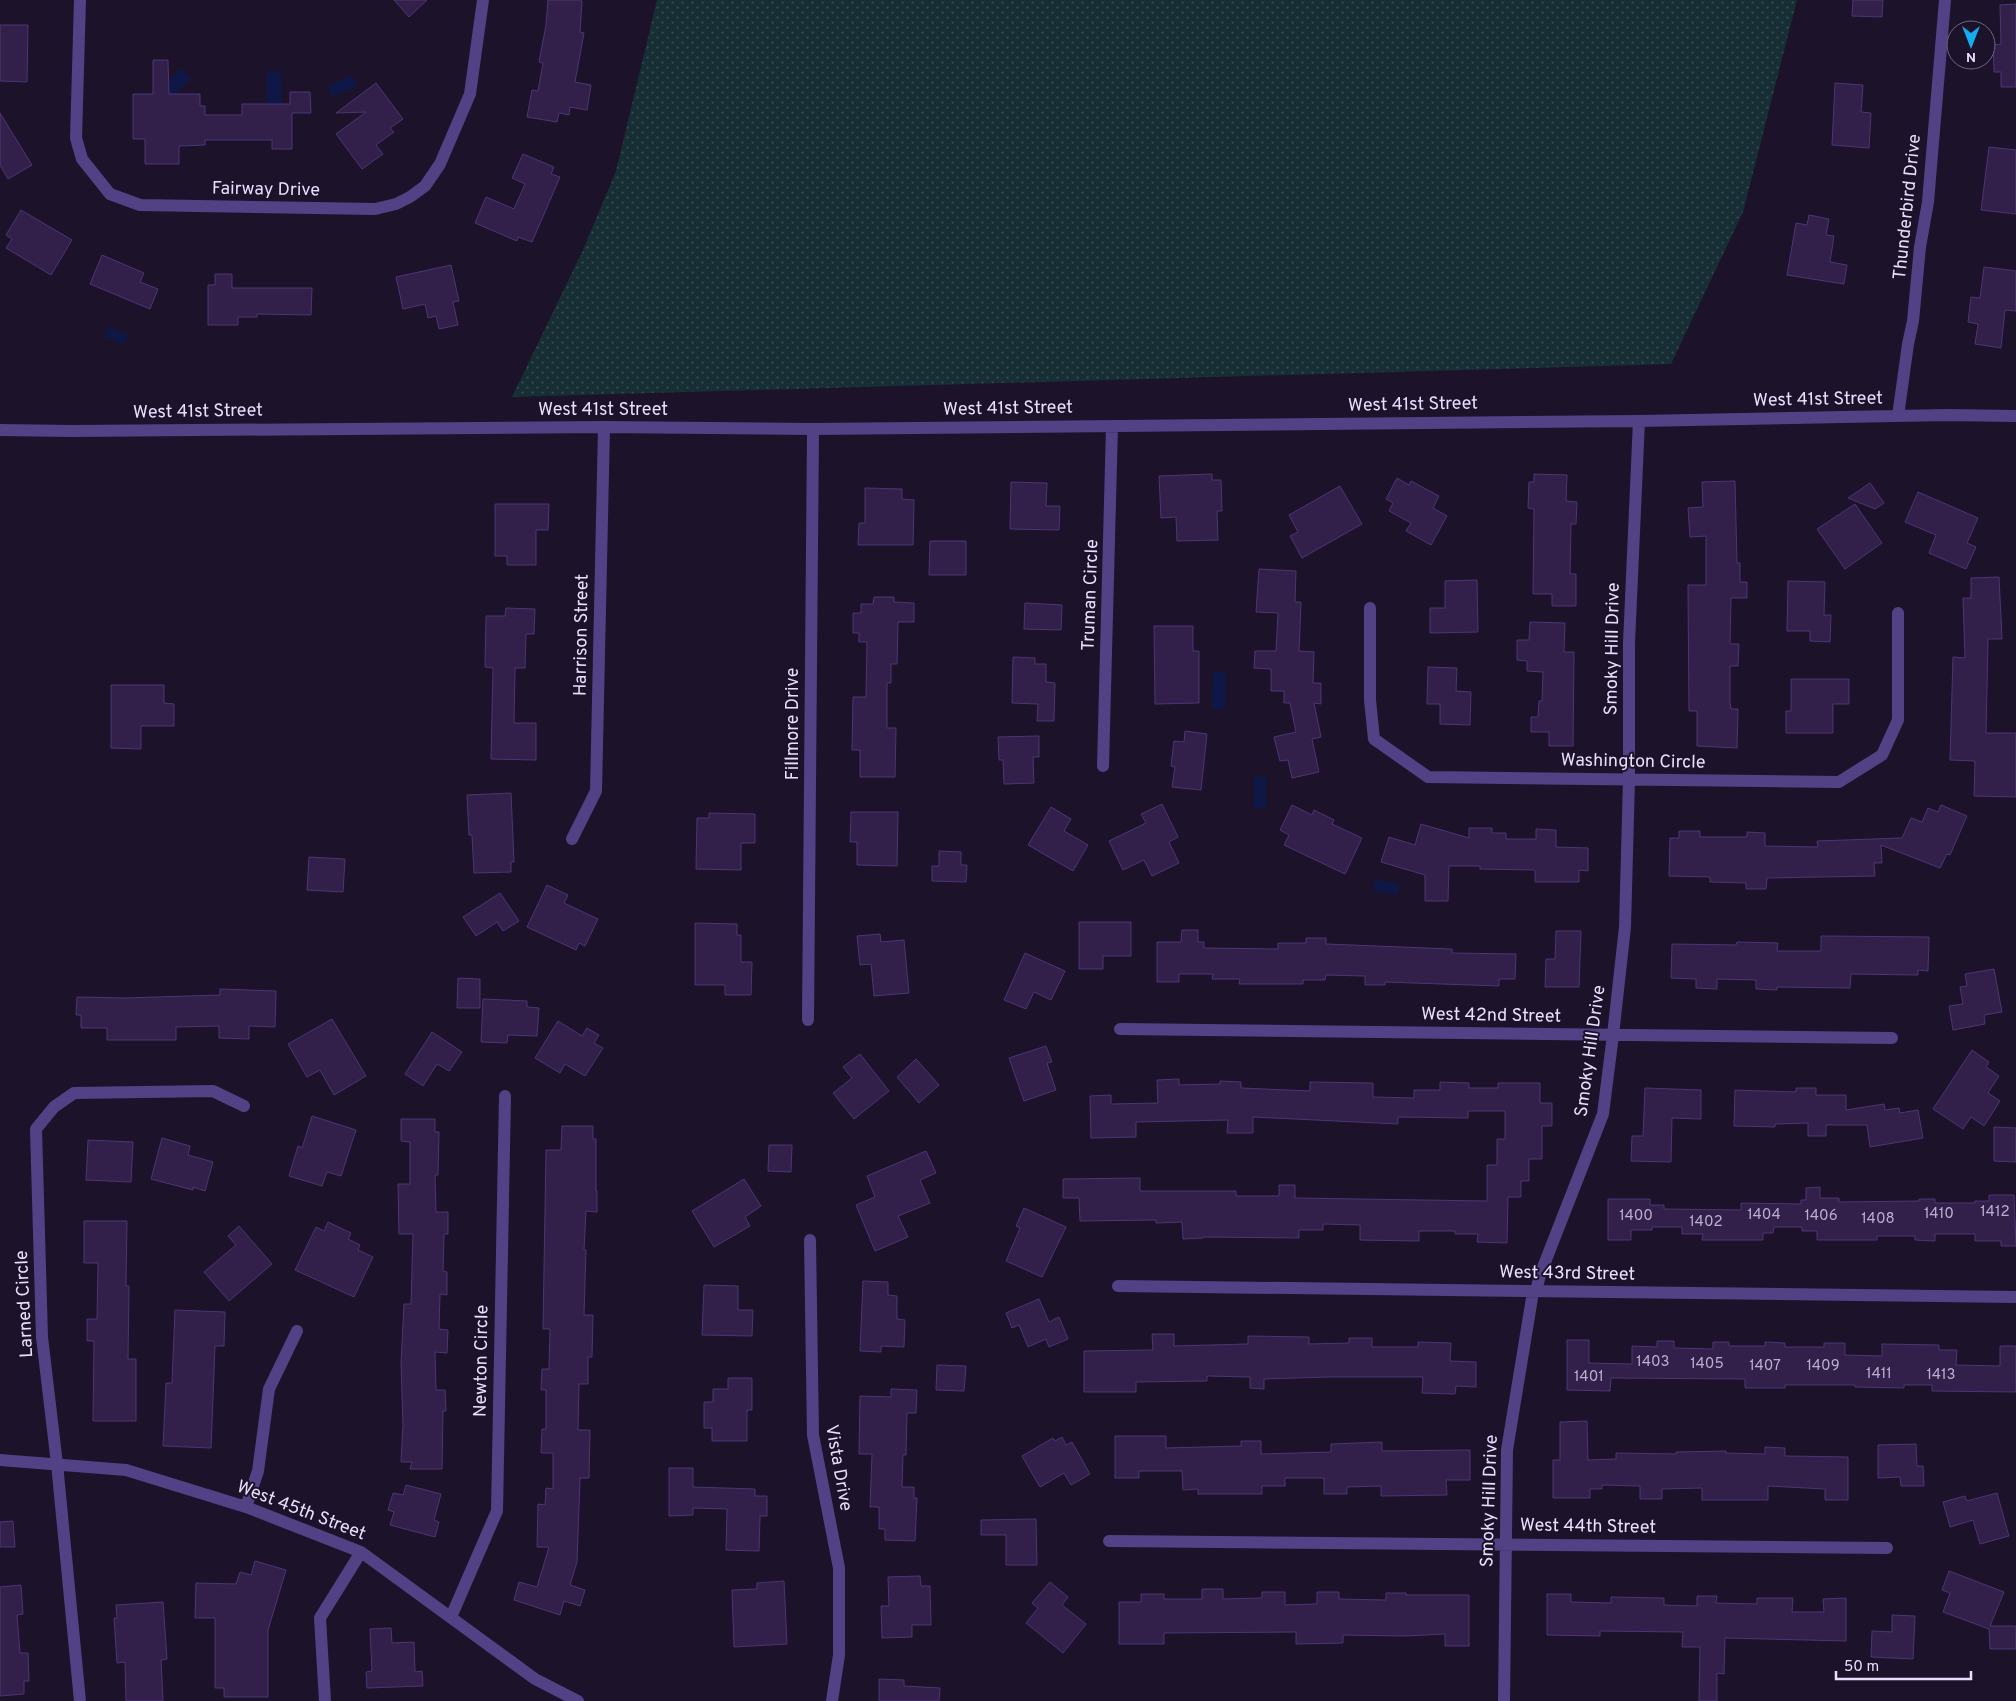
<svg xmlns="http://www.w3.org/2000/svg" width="2016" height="1701" font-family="Overpass,sans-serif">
	<defs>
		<pattern id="grass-dots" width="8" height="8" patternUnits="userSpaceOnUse" patternTransform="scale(1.25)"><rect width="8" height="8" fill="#162e34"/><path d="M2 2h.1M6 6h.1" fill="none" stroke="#384c52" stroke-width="1.8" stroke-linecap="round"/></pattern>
	</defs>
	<rect width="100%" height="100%" fill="#1c132a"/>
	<!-- grass -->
	<path fill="url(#grass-dots)" d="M657 0H1797L1743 212 1671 364 512 397 583 250 616 171Z"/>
	<!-- water -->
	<path fill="#0f1747" d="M182 68 191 79 172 97 162 86Z
		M267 71H281L282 104H267Z
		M352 75 357 86 332 97 328 86Z
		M109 326 128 335 123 345 104 336Z
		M1213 672H1226L1225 710 1212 709Z
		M1254 777H1266V808H1254Z
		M1375 879 1399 884 1397 895 1373 891Z"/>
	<!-- building -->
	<path fill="#32204a" stroke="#4e3474" d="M394 0H427L409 17Z
		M548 0H581L582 2 580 32 584 33 575 82 591 85 587 110 570 107 569 115 559 113 557 122 527 117 532 90 538 91 543 63 539 62 546 25Z
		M1853 0H1883L1882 17 1852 16Z
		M2016 4V87H2001V72H1994L1993 45 2001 44 2000 5Z
		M0 25H28L27 82 0 81Z
		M153 60H168L169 94H200V106H205V115H242V104H290V92H310L311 113H292V149H272V140H205V145L179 146V164H145V139H133V94H153Z
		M376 83 403 119 390 128 394 132 376 145 383 154 362 169 336 134 366 112 336 113Z
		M1835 83 1863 85 1861 112 1871 113 1869 148 1832 145Z
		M0 113 32 165 8 179 0 165Z
		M1989 147 2016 150V214L1981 210Z
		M523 154 554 167 551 174 560 177 532 242 518 237 517 241 475 223 486 197 514 209 525 184 512 178Z
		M21 210 72 240 51 275 6 248 12 239 6 235Z
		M1809 215 1829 219 1826 235 1834 236 1830 262 1847 265 1844 284 1787 275 1796 223 1807 225Z
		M102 255 144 273 140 282 158 289 150 309 90 284Z
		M451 265 459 301 453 302 458 325 439 329 436 316 428 318 425 304 403 309 396 277Z
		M1984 267 2016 271V311L2005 310 2001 348 1975 344 1978 324 1968 322 1971 297 1980 298Z
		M215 274H232V288H312L311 315 257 314V317H238V325H208V285H215Z
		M1212 474V480H1221L1222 511H1217L1218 540 1177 541 1176 517 1161 518 1159 476Z
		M1534 474 1567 475 1566 501 1577 502 1576 524H1571L1570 574H1576V606H1552V594H1533L1534 509 1528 508 1529 482H1534Z
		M1397 478 1409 485 1411 481 1439 496 1433 508 1447 516 1431 545 1406 531 1411 523 1389 511 1393 503 1386 499Z
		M1735 481 1737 563H1740V582H1747V598H1731L1730 644H1739L1738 666H1730V702L1731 709H1738L1737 748 1697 746V711H1689L1688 585H1706V536L1690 537 1688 508 1703 507 1702 482Z
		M1011 482 1047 483 1046 506H1060L1059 530 1010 529Z
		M1870 483 1884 503 1875 509 1848 498Z
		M1340 486 1362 524 1302 558 1290 536 1298 532 1289 515Z
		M865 488 902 489V499L914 500 913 545H858L859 523H865Z
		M1918 492 1978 518 1967 543 1976 547 1966 569 1929 553 1936 535 1905 522Z
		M495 504H549L548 530H536V565H507V556H495Z
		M1855 504 1882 543 1845 569 1817 529Z
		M930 541H966V575H929Z
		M1259 569 1296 571 1295 602H1301L1299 651 1314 652 1313 683H1321V704L1314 703 1321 737 1312 739 1319 772 1292 778 1288 760 1280 761 1274 737 1296 732 1290 703H1284V691H1271V669L1254 668 1255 651H1276L1278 613 1256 612Z
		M1999 577 2002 639H1988L1986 733H2016V797L1974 796 1975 761 1950 760 1953 657 1965 658 1963 598H1971V578Z
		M1477 580 1478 632 1430 633V608H1445V581Z
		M1788 581 1825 582 1824 615H1831L1830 642 1810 641V631H1787Z
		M874 597H894V602L914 603V622H898L897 664H891V683H887V728H896L895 777H860V750H852L853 697H866L867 642H859V633H853V613H861V604H873Z
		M1025 603 1062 605 1061 630 1024 629Z
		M506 608 535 609 534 634H526L525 668H515L514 723H536V760L491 759 493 668 485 667 486 616H505Z
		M1530 622 1565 623 1564 652H1574L1573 746H1549V732H1531V717H1538L1539 701H1542L1543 672 1527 671V661L1517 660V640H1529Z
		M1154 626H1193V651H1199V703L1155 704Z
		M1013 657 1035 658V664H1046V682L1055 683 1054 721H1037L1038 704 1012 703Z
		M1428 667 1457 668 1456 691 1471 692 1470 725 1440 724V704H1427Z
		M1791 679H1849V704H1833V733H1786V711H1791Z
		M111 685H164V703L174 704V726H141V749L111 748Z
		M1185 731 1207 734 1201 790 1172 787 1175 767 1171 766 1174 741 1184 742Z
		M1039 736V757H1033L1034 783 1004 784 1003 760H999L998 737Z
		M511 793 514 862H511V872L474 873 472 835H469L467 795Z
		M1162 804 1178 837 1169 842 1179 863 1152 876 1144 860 1123 870 1109 841 1146 823 1141 814Z
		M1292 805 1312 815 1314 810 1334 820 1332 824 1362 838 1345 874 1284 845 1289 835 1280 830Z
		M1941 805 1967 816 1950 855 1947 854 1940 868 1881 845 1882 863H1874L1875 876 1767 878 1766 889H1746V883L1710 882V877L1669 876 1670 838H1679V831H1700V837H1747V832L1765 833V846L1818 847 1817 841 1902 838 1911 818 1922 822 1928 808 1938 812Z
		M1051 807 1071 819 1064 831 1088 845 1073 871 1028 845Z
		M851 812H898L897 866 857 865V842H850Z
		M709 813 755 814V843H741V870L696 869 697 818H709Z
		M1421 824 1469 838V828H1492V833H1506V839H1536V829L1556 830V847L1588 848V871L1579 870V882H1535V870L1480 869V866H1449L1448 901H1425V875L1381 862 1389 837 1415 845Z
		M939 851 961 852V865H967L966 882 932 881V866H939Z
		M309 857 345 859 343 892 307 890Z
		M547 885 568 895 564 903 598 919 585 946 579 943 576 950 527 927Z
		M500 893 519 921 503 931 497 922 476 936 463 917Z
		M1079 922H1131V956H1103V969H1079Z
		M695 923 737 924V935H741V962H752L751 995H725V985H695Z
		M1182 930H1198V942H1204V948L1278 949V943H1306V938H1326V944L1452 949V953L1516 954 1515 979H1499V986L1385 982V985H1365V976L1326 975 1325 980H1303V984H1239L1240 979H1212L1213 974H1179V982H1157V942H1181Z
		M1556 931H1581L1579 987H1545L1546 959H1555Z
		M880 934 881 942 904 940 909 993 874 996 871 964 860 965 857 936Z
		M1821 936 1929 937 1928 971 1918 970V975L1851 974 1850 988 1777 987V990L1756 989V980L1717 979V989L1696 988V979L1671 978 1672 944 1736 945 1737 942 1778 943 1777 951H1821Z
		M1025 953 1065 971 1051 1000 1034 992 1026 1009 1004 1000Z
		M1994 969 2002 1012 1984 1015 1985 1024 1953 1030 1949 1006 1963 1004 1960 987 1967 986 1965 974Z
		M458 978 480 979V1008H457Z
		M220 989 276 991 275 1027 249 1026V1039L219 1038V1026L176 1027V1040H107V1028H81V1015H76L77 997 126 998 220 995Z
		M483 999 527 1001V1007L539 1008 537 1036 508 1035 507 1043 481 1042Z
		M332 1019 366 1076 334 1095 320 1070 307 1077 288 1044Z
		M558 1021 582 1036 587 1028 599 1035 594 1043 603 1048 585 1076 565 1064 560 1073 535 1058Z
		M432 1032 462 1052 449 1071 437 1064 423 1086 405 1074Z
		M1046 1046 1052 1062 1047 1063 1056 1090 1024 1101 1009 1058Z
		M1972 1050 1989 1062 1986 1067 1999 1076 1988 1093 2000 1101 1984 1126 1971 1117 1963 1129 1933 1109Z
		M860 1054 889 1091 854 1119 833 1093 852 1078 843 1067Z
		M916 1059 939 1085 919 1103 897 1077Z
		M1179 1079V1085L1220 1084V1081L1241 1082V1088L1310 1091V1082L1373 1083V1097L1414 1098V1090H1440V1082L1469 1083V1088H1498V1083H1540V1103H1552V1126H1542V1159H1529V1181H1521V1197H1508L1507 1243 1477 1242 1478 1234H1455V1231H1419V1241L1360 1240V1225L1323 1224V1230H1299V1238L1203 1237V1238L1183 1239 1182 1222 1156 1223V1220L1080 1221 1079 1198H1063V1179L1140 1178V1191H1236V1196H1279V1185H1295V1198L1487 1201V1165H1497V1139H1505V1111H1468V1118L1398 1117V1124L1253 1117V1133H1227L1228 1120 1136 1122V1137L1091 1138 1090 1096 1111 1095V1104L1158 1103 1157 1080Z
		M1645 1088 1701 1090V1119L1672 1118 1671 1162 1631 1161 1632 1136H1643Z
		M1796 1088H1816V1095H1846V1110L1884 1104 1885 1110 1899 1108 1900 1113 1918 1110 1923 1138 1870 1147 1867 1125H1826V1136H1808V1123L1775 1124V1127L1734 1126 1735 1090 1796 1092Z
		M312 1116 356 1130 341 1176 327 1172 322 1186 289 1176 298 1146 302 1148Z
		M401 1119H435V1132H439L438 1175H435L436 1212H448V1234H444L443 1271 447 1272V1295L440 1294 439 1329 448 1330 447 1353 435 1352 436 1390H445L446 1411H443L442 1469H410L412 1462H401L403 1424 401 1363 404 1304H411L413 1234H399L398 1184H410V1142L401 1141Z
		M562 1126H593V1139H596V1191H597V1212L586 1211 584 1250H586L584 1315H593L592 1357H588V1384H579L578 1430H590L589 1478H580L577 1562 570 1585 585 1590 580 1606 564 1601 560 1615 514 1600 519 1582 537 1587 549 1547H537L538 1504 545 1505 546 1488 553 1489V1453H541L542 1429H546V1390H541L542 1369H549L550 1329H543L546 1150H561Z
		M1994 1127 2016 1128V1162L1994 1161Z
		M162 1138 190 1146 188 1155 213 1162 205 1191 193 1187V1190L151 1179Z
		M88 1140 133 1142 131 1182 86 1180Z
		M769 1145H792L791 1172 768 1171Z
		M926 1151 936 1173 920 1180 930 1203 898 1216 908 1237 875 1251 856 1205 875 1197 867 1176Z
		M744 1179 761 1206 745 1217 750 1226 714 1247 692 1211Z
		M1820 1187V1198H1839V1202L1919 1201V1199H1935V1203H1975V1201H1989V1195H2014L2016 1246H2001V1241H1975V1234H1935V1241L1915 1240V1236H1877V1240H1817V1231H1802V1227H1774L1773 1233H1763V1240H1702L1703 1234H1682V1227H1652V1230H1631V1240H1608V1199H1650V1205H1664V1209L1741 1210V1203L1801 1204V1200H1806V1188Z
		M1024 1208 1066 1227 1042 1277 1006 1261 1020 1228 1016 1226Z
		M84 1221H127L126 1286H129L128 1359H136V1421H93L94 1341H87V1319H97L98 1263H84Z
		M328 1222 351 1233 348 1239 360 1245 358 1250 373 1257 354 1297 295 1270 316 1227 324 1231Z
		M239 1226 272 1264 229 1301 204 1272 236 1245 228 1236Z
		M863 1281 888 1282V1295L897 1296V1319L905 1320 904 1347 881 1346V1352L860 1351Z
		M704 1285 738 1286V1310H753L752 1336 702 1335Z
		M1039 1299 1049 1322 1059 1317 1068 1339 1049 1347 1046 1339 1028 1347 1019 1325 1012 1328 1006 1313Z
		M175 1310 225 1312 224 1346H215L211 1448 163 1446 166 1383H172Z
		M1152 1334H1174V1346L1248 1344V1336L1309 1337V1344L1349 1343V1338H1372V1347H1418V1342L1451 1343 1450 1361 1476 1362V1387L1456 1386 1455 1394 1422 1393 1423 1377H1328L1264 1379V1389L1250 1388V1377L1207 1376V1381L1136 1382V1392H1084V1351L1153 1350Z
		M1567 1340H1589V1363L1632 1364V1346L1657 1347V1341H1674V1348L1713 1349V1342H1729V1346H1765V1342L1785 1343V1347H1824V1343H1845V1355L1882 1356V1344L1939 1345V1350H1957L1956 1365 2000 1366V1346H2016V1392L1932 1391V1385H1904V1388L1855 1387V1385H1785V1388H1745V1379L1611 1378 1610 1391 1567 1390Z
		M937 1365 966 1366 964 1391 936 1390Z
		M728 1378H752V1410H747V1441H712V1428H704V1402H713V1389H728Z
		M891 1389 917 1390 916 1413H907L906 1455H903L902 1487H914V1498H917L915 1541 885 1540V1529H879V1507H870L872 1454H859L860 1396 891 1397Z
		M1587 1421 1588 1460 1616 1459V1453L1676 1454V1452L1726 1451V1453L1765 1454V1447L1785 1448V1456L1848 1457V1500H1825V1489L1768 1486V1500H1702V1488L1662 1489V1499H1640V1486L1602 1485V1489H1590V1498H1553V1460H1560V1422Z
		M1115 1436H1166V1448L1241 1446V1441H1261V1454L1331 1452V1444L1382 1442V1451L1470 1450V1480H1446L1447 1495 1381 1496V1486L1347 1487V1494H1324V1478H1285V1486H1262V1494H1198V1489L1183 1490 1182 1471H1139V1478H1115Z
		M1062 1437 1066 1445 1072 1442 1090 1474 1071 1485 1064 1473 1040 1487 1022 1456 1053 1438 1055 1441Z
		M1916 1444 1917 1466H1923L1924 1486H1901L1900 1477 1878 1478V1445Z
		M669 1468H693V1487L755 1489V1496H767V1516H760L759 1551 726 1550 727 1509 693 1508V1515L669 1516Z
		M406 1485 441 1494 434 1520 439 1522 435 1537 390 1525 394 1512 388 1510 393 1493 403 1495Z
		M1997 1493 2009 1536 1980 1544 1973 1520 1950 1527 1943 1502 1965 1496 1967 1501Z
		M1036 1519 1037 1565H1006V1535H981V1520Z
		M13 1521 15 1547H0V1522Z
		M255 1561 286 1570 268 1630V1697H224V1688H215V1618H195L196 1583 236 1584 240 1572 251 1575Z
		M1949 1571 2004 1592 1990 1626H2016V1649H1990L1989 1629 1943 1612 1950 1593 1942 1590Z
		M920 1576 921 1586H930L931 1625H912V1637L882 1638 881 1606H889L888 1577Z
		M784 1581 787 1644 734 1647 732 1590 757 1589V1583Z
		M1050 1582 1068 1597 1062 1605 1086 1624 1063 1653 1026 1623 1038 1608 1032 1603Z
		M21 1585 23 1614 17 1615 20 1653H28L29 1681H24V1694L0 1696V1587Z
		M1202 1589H1223V1599L1262 1598V1592H1285V1605L1317 1604V1592H1339V1599L1386 1600V1593H1406V1595H1469V1646H1445V1634L1405 1636 1343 1635V1643L1296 1644V1632L1164 1633V1644H1119V1602H1141V1594H1164V1599H1202Z
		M1547 1594H1571V1602L1611 1603V1597L1664 1598V1605L1697 1606V1596H1717L1716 1603 1757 1604V1598H1793L1792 1612H1824L1823 1599 1846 1598V1641L1725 1638 1724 1674 1717 1673V1701H1699L1700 1647H1682L1683 1632 1600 1631V1636L1547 1635Z
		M163 1602 167 1659 161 1660 163 1701H126L125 1662 117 1663 114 1618H117L116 1605Z
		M1892 1615 1915 1616 1913 1659 1871 1657 1872 1631 1892 1632Z
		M391 1628 392 1643 414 1642 415 1672 422 1671 423 1686 367 1688 366 1672 372 1671 370 1629Z
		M879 1679 904 1680V1686L940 1688 939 1701H879Z"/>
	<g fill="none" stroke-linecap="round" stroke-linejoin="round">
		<!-- minor -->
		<path stroke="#534186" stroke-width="12" d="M80 0 76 138 82 159 110 194 140 205 375 209 396 204 410 197 425 186 440 164 470 94 483 0
			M1898 416 1908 344 1913 321 1920 247 1928 202 1945 0
			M0 430 72 431 604 427 813 429 1639 421 1947 415 2016 416
			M1370 608V700L1374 739 1428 777 1839 782 1882 755 1898 720V613
			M1103 766 1112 426
			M572 839 596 791 604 427
			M808 1020 813 429
			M1120 1029 1892 1038
			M810 1240 813 1435 839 1568V1655L832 1701
			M1118 1286 2016 1297
			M0 1460 126 1470 246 1507 361 1552 535 1679 578 1701
			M246 1507 258 1471 269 1389 297 1331
			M1109 1541 1887 1548
			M451 1617 497 1511 505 1096
			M80 1701 57 1464 42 1337 36 1129 54 1107 74 1093 213 1091 244 1106
			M325 1701 320 1618 361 1552
			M1504 1701 1507 1450 1533 1292 1536 1291 1540 1275 1603 1114 1613 1035 1625 927 1629 779V643L1639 421"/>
	</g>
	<g text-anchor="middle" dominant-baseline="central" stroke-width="4" stroke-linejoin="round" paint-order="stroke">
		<!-- number labels -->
		<g font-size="15" fill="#baaed0">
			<text x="1995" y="1212">1412</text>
			<text x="1939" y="1214">1410</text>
			<text x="1764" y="1215">1404</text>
			<text x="1636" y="1216">1400</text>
			<text x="1821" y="1216">1406</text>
			<text x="1878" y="1219">1408</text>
			<text x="1706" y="1222">1402</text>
			<text x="1653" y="1362">1403</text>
			<text x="1707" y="1364">1405</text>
			<text x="1765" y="1366">1407</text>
			<text x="1823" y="1366">1409</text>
			<text x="1879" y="1374">1411</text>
			<text x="1941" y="1375">1413</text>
			<text x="1589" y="1377">1401</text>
		</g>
		<!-- street labels -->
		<g font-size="18" fill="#e8defd" stroke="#1c132a">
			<text transform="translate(266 190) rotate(1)">Fairway Drive</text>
			<text transform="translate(1908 207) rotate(-84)">Thunderbird Drive</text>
			<text transform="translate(1818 400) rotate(-1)">West 41st Street</text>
			<text transform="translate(1413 405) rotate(-1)">West 41st Street</text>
			<text transform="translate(1008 409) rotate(-1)">West 41st Street</text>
			<text x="603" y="410">West 41st Street</text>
			<text transform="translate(198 412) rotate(-1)">West 41st Street</text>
			<text transform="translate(1091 595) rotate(-88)">Truman Circle</text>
			<text transform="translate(582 635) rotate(-89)">Harrison Street</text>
			<text transform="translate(1613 649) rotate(-89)">Smoky Hill Drive</text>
			<text transform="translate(793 724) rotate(-90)">Fillmore Drive</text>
			<text transform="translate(1633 762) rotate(1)">Washington Circle</text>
			<text transform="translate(1491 1016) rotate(1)">West 42nd Street</text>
			<text transform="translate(1591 1051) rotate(-82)">Smoky Hill Drive</text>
			<text transform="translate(1567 1274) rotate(1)">West 43rd Street</text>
			<text transform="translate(25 1304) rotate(-93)">Larned Circle</text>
			<text transform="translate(482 1361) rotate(-89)">Newton Circle</text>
			<text transform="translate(838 1468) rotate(80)">Vista Drive</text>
			<text transform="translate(1490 1501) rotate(-88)">Smoky Hill Drive</text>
			<text transform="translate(301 1511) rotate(21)">West 45th Street</text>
			<text transform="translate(1588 1527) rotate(1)">West 44th Street</text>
		</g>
	</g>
	<!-- north arrow -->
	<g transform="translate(1971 45) rotate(180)"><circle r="24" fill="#1c132a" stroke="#6e647e"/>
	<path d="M0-4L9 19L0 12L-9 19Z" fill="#17abf0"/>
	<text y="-8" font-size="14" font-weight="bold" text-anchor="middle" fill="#e8defd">N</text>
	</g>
	<!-- scale -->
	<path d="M1836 1671v8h135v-8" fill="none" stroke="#e8defd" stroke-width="2.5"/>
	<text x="1844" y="1671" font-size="15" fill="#e8defd" stroke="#1c132a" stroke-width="4" paint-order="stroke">50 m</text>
</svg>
